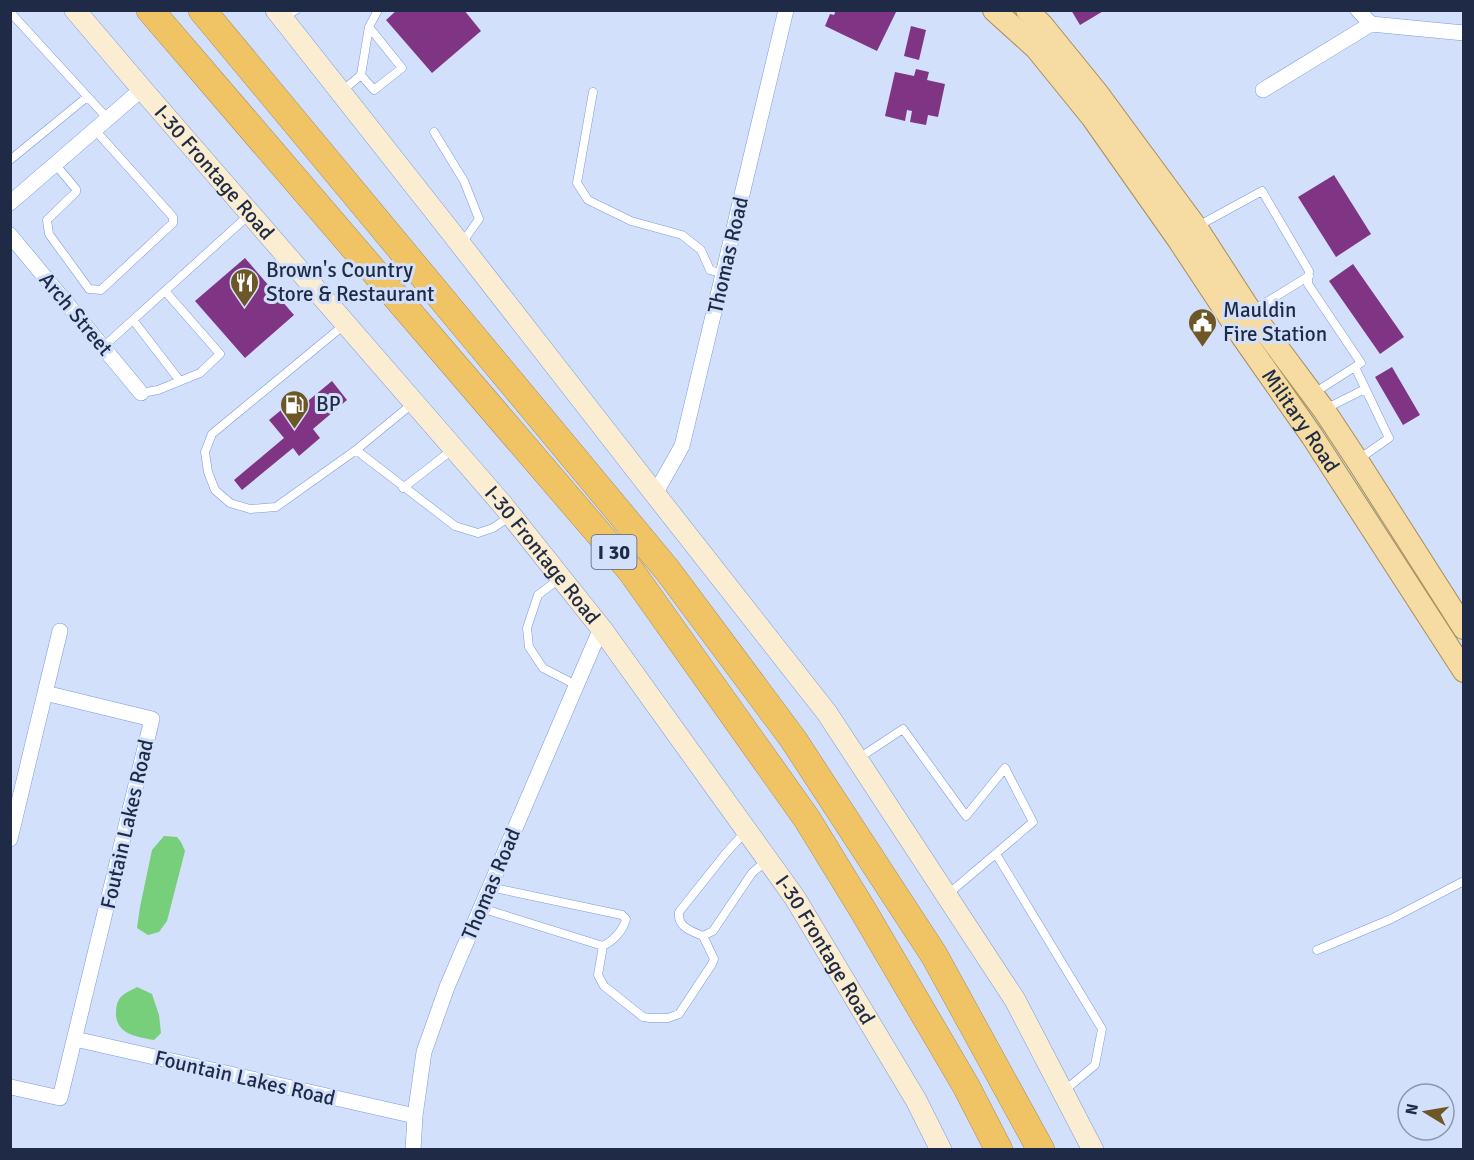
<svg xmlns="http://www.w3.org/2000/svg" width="1474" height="1160" font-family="Signika,sans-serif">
	<rect width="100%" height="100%" fill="#d2e0fc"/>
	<!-- water -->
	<path fill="#77cf7c" d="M164 836 177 837 181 842 185 851 167 921 159 932 148 935 137 928 140 907 152 850Z
		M137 987 152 994 159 1015 161 1033 154 1040C139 1037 118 1035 116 1016 116 1010 116 1003 120 998 124 993 132 990 137 987Z"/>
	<!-- building -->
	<path fill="#7f3584" d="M397 10H464L481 31 432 73 386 20Z
		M836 10H897L877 51 825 26 830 14 834 15Z
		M1071 10H1105L1080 25Z
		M911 26 926 30 919 60 904 56Z
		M916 69 929 72 927 80 945 84 938 117 928 115 926 125 910 122 912 111 907 110 905 121 885 116 895 72 914 76Z
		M1334 175 1371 234 1336 257 1298 197Z
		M245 258 294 315 245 358 195 301Z
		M1353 264 1404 337 1380 354 1329 281Z
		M1392 367 1420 415 1403 425 1375 377Z
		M332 381 347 400 313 429 320 438 299 456 293 448 242 490 234 480 284 438 269 420 291 402 297 410Z"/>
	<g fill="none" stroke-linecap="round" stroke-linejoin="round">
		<defs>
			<path id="service" d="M10 12 108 119
				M284 17 296 10
				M361 75 374 90 402 68 369 27
				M342 91 361 75 369 27 378 10
				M593 92 577 183 588 200 631 221 682 235 701 250 710 270 724 274
				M434 132 464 181 479 219 462 243
				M10 160 87 97
				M55 164 76 189V192L47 220 49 234 89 289 101 290 173 223V217L95 130
				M1198 226 1262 191 1309 271 1308 284 1361 363 1314 393
				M1252 311 1309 276
				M133 320 180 381
				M344 325 212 434 205 452 208 472 215 490 230 503 250 509 276 507 356 450 412 404
				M103 347 249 215
				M1355 367 1389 438 1359 459
				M141 393 158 390 200 373 220 354 165 291
				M1325 409 1365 389
				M356 450 455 526 478 533 493 528 509 517
				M403 488 452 450
				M559 579 538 595 527 628 529 647 543 668 576 685
				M859 758 903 729 966 816 1005 768 1033 822 947 895
				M745 832 726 853 679 912C677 927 691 931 703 936L713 931 752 873 767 860
				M996 854 1102 1029 1095 1065 1064 1091
				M481 908 603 946C613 941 623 931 626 919L622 915 490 887
				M603 946 598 975 604 986 643 1017 650 1018H668L679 1014 712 964 714 959 703 936
				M1317 950 1391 919 1464 881"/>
			<path id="minor" d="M1358 10 1371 24
				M1263 90 1371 24 1464 33
				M10 203 142 89
				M10 235 141 393
				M655 494 682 446 786 10
				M45 693 60 631
				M10 839 45 693 152 719 60 1098 11 1087 10 1088
				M75 1039 415 1116
				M413 1150 415 1116 424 1052 447 987 601 628"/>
			<g id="secondary">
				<path id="s1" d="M75 10 142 89 502 504 601 628 795 898 916 1100 941 1150"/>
				<path d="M276 10 451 232 655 494 827 713 1015 1000 1093 1150"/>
			</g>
			<g id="primary">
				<path id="s2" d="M994 10 1036 48 1092 117 1178 239 1242 336 1312 436 1464 671"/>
				<path d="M1027 10 1042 25 1098 94 1196 227 1251 312 1324 410 1357 460 1464 628"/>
			</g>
			<path id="motorway" d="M150 10 631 571 807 819 864 912 966 1086 999 1150
				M202 10 668 571 793 739 934 955 1041 1150"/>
		</defs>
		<!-- service casing -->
		<use href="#service" stroke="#7b99db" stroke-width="9"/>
		<!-- minor casing -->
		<use href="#minor" stroke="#7b99db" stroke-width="16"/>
		<!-- secondary casing -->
		<use href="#secondary" stroke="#7b99db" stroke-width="22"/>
		<!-- primary casing -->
		<use href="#primary" stroke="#a78e5a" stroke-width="24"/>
		<!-- motorway casing -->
		<use href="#motorway" stroke="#a78e5a" stroke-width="28"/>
		<!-- service -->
		<use href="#service" stroke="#fff" stroke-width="8"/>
		<!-- minor -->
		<use href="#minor" stroke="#fff" stroke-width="15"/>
		<!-- secondary -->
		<use href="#secondary" stroke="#faedd1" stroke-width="21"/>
		<!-- primary -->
		<use href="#primary" stroke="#f6dca3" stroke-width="22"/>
		<!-- motorway -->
		<use href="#motorway" stroke="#f0c465" stroke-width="27"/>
	</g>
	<!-- icons -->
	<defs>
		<symbol id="restaurant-pin" viewBox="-11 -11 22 30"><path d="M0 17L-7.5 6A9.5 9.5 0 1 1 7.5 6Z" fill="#6d5727" stroke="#d2e0fc"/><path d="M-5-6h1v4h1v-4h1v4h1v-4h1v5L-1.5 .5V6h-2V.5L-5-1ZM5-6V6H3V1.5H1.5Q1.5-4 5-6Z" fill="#fff"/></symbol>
		<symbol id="civic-pin" viewBox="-11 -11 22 30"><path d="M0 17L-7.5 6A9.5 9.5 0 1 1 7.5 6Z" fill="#6d5727" stroke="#d2e0fc"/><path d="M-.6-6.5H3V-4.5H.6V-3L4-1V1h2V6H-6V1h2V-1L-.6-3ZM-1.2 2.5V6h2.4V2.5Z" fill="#fff"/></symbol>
		<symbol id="fuel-pin" viewBox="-11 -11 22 30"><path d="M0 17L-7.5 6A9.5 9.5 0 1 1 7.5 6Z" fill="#6d5727" stroke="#d2e0fc"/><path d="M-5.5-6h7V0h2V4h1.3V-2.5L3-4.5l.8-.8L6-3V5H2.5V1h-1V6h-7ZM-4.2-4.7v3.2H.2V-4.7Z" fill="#fff"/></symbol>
	</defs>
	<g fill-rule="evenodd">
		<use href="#restaurant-pin" x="228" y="266" width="33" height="45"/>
		<use href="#civic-pin" x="1186" y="306" width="33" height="45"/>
		<use href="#fuel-pin" x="278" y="388" width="33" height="45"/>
	</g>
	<g text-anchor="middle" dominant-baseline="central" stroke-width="6" stroke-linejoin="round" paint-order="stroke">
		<!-- shield labels -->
		<rect fill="#d2e0fc" stroke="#55617d" stroke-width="1.5" x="591.5" y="535" width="45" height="34" rx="4.5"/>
		<g font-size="20" font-weight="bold" fill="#1f2b46">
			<text x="614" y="552">I 30</text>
		</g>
		<!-- street labels -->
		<g font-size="21" fill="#1f2b46" stroke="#d2e0fc">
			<text stroke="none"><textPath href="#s1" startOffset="214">I-30 Frontage Road</textPath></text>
			<text transform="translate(728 255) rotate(-77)">Thomas Road</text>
			<text transform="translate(76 314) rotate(50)">Arch Street</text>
			<text stroke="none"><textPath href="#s2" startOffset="514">Military Road</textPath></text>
			<text stroke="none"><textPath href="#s1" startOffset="718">I-30 Frontage Road</textPath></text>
			<text transform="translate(127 824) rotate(-77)">Foutain Lakes Road</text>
			<text transform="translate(491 884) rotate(-67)">Thomas Road</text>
			<text stroke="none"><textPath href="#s1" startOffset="1204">I-30 Frontage Road</textPath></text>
			<text transform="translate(245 1078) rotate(13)">Fountain Lakes Road</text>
		</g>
		<!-- poi labels -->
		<g font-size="21" fill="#1f2b46" stroke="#d2e0fc" text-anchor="start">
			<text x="266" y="270">Brown's Country<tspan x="266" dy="24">Store &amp; Restaurant</tspan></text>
			<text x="1223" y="310">Mauldin<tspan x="1223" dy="24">Fire Station</tspan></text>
			<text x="316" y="404">BP</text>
		</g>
	</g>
	<!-- border -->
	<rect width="1474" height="1160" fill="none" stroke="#1f2b46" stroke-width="24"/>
	<!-- north arrow -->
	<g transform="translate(1426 1112) rotate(281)"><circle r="28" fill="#d2e0fc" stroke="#8a98b3" stroke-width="1.5"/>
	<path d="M0-4.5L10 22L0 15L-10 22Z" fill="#6d5727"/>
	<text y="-9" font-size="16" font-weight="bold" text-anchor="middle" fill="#1f2b46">N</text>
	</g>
</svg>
